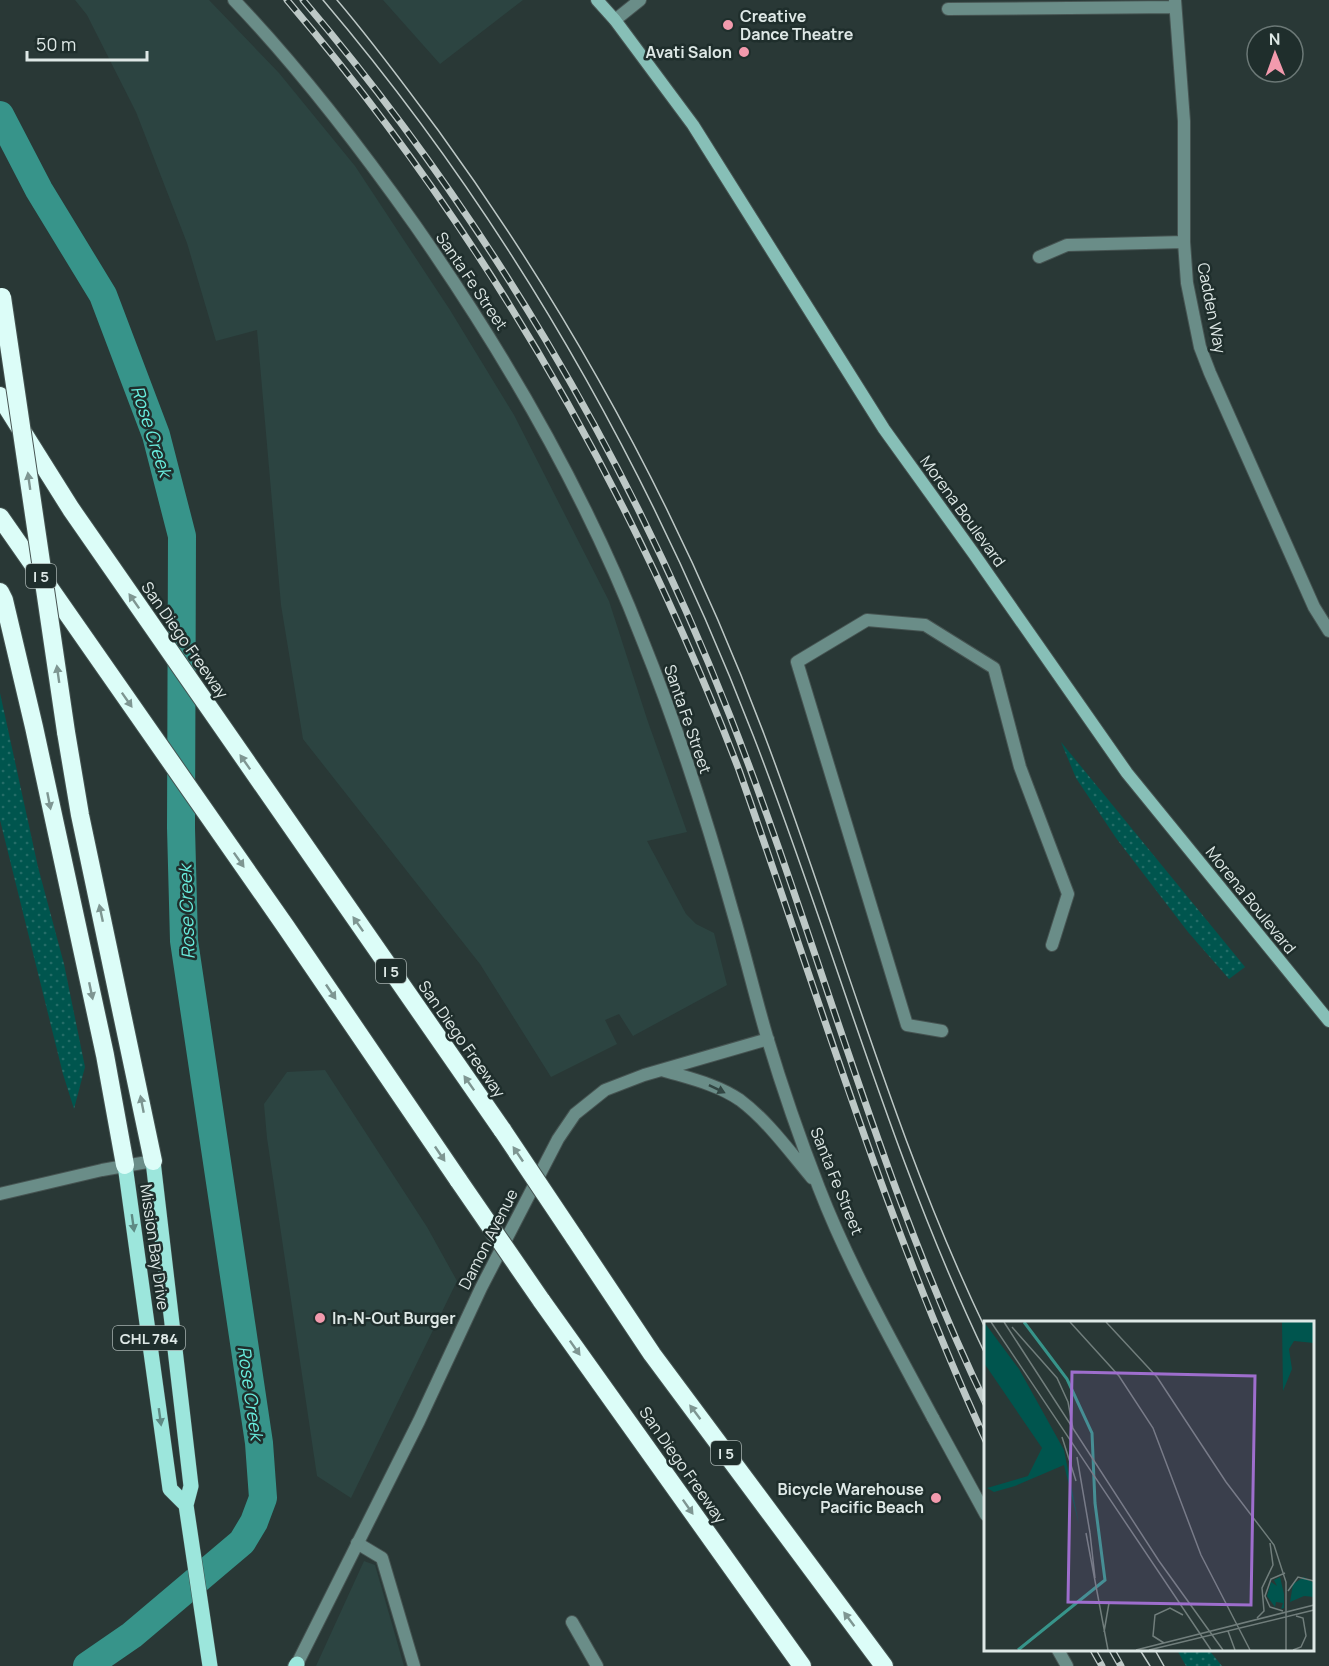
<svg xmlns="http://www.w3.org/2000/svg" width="1329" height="1666" font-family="Manrope,sans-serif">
	<defs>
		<pattern id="grass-dots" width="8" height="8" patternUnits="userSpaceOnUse" patternTransform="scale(1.5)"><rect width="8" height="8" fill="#00554e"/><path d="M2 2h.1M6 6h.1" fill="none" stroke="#256d68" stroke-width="1.8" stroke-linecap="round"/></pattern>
	</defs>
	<rect width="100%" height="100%" fill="#293836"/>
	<!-- built -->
	<path fill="#2c4441" d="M75 0H209L279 73 355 166 450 310 514 415 609 601 647 719 687 832 647 841 686 914 696 924 714 933 727 985 633 1036 619 1014 605 1020 617 1044 551 1077 480 964 303 739 281 605 257 330 216 341 187 243 136 112 87 15Z
		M383 0H523L440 64Z
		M325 1070 427 1227 457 1281 351 1498 317 1476 267 1138 264 1104 287 1072Z
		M364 1561 375 1565 404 1666H316Z"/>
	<!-- grass -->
	<path fill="url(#grass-dots)" d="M0 693 38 867 64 964 85 1067 74 1109 63 1074 0 820Z
		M1061 742 1245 967 1229 979 1188 932 1116 838 1076 778Z
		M1177 1650H1209L1222 1666H1186Z"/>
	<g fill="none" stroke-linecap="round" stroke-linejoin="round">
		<!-- river -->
		<path stroke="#37948a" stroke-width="28" d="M0 115 39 190 103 295 156 435 182 536 181 828 184 941 259 1443 263 1498 254 1522 242 1542 132 1635 87 1666"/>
		<defs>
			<path id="minor" d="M1175 0 1184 121V242L1187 283 1200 347 1210 373 1314 607 1329 631
				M948 9 1175 7
				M1039 257 1067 245 1184 242
				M942 1031 907 1025 797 662 867 620 925 625 994 668 1020 767 1068 894 1052 945
				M933 1418 986 1515
				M357 1543 382 1558 414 1666
				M572 1622 597 1666
				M1058 1650 1067 1666"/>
			<path id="tertiary" d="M234 0C301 70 359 146 415 225 505 354 585 491 642 639 678 728 707 820 733 913 745 954 755 996 767 1037 782 1087 800 1139 819 1188 850 1268 893 1343 933 1418
				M615 20 640 0
				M662 1070C688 1078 717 1084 740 1100 768 1121 790 1152 812 1178
				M0 1194 102 1170 153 1161
				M294 1666 297 1664 419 1421 481 1288 558 1139 575 1114 605 1090 644 1075 768 1039"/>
			<path id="secondary" d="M597 0 615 20 693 125 884 429 974 554 1127 773 1329 1021"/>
			<path id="primary" d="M153 1161 191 1486 186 1505 210 1666
				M125 1165 170 1489 186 1505
				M296 1666 297 1664"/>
			<path id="motorway" d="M0 396 71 509 503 1131
				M0 517 286 927 459 1181
				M0 592 4 600 34 727 105 1055 125 1165
				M66 732 80 815 153 1161
				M574 1237 652 1354 884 1666
				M541 1300 802 1666"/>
		</defs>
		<!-- minor casing -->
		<use href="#minor" stroke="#465452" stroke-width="14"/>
		<!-- tertiary casing -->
		<use href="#tertiary" stroke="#465452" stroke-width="14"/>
		<!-- secondary casing -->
		<use href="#secondary" stroke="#465452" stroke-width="14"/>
		<!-- primary casing -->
		<use href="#primary" stroke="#465452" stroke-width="16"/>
		<!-- motorway casing -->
		<use href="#motorway" stroke="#465452" stroke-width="20"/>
		<!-- minor -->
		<use href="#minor" stroke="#6a8d88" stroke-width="12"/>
		<!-- tertiary -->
		<use href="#tertiary" stroke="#6a8d88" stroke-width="12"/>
		<!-- secondary -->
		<use href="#secondary" stroke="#87bfb7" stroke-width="12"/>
		<!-- primary -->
		<use href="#primary" stroke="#9ce6dc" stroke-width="15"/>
		<!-- motorway -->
		<use href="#motorway" stroke="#dcfdf8" stroke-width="18"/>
		<!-- tram -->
		<path stroke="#bdc8c6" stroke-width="1.5" d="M323 0C508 218 650 469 753 735 833 941 890 1156 986 1356
			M337 0C373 42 405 86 438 130 573 316 683 519 764 734 839 932 894 1139 986 1330
			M1140 1650 1150 1666
			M1155 1650 1164 1666"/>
		<defs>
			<path id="rail" d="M287 0C482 229 632 490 739 770 818 994 886 1224 986 1441
				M303 0C483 212 628 456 730 716 819 943 879 1183 986 1404
				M1093 1650 1102 1666
				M1112 1650 1121 1666"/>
		</defs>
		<!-- rail casing -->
		<use href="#rail" stroke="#bdc8c6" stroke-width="7"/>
		<!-- rail -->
		<use href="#rail" stroke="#1f2e2c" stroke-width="4.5" stroke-dasharray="14" stroke-linecap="butt"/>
		<defs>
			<path id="motorway-bridge" d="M2 297 66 732
				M503 1131 574 1237
				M459 1181 541 1300"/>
		</defs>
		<!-- motorway-bridge casing -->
		<use href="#motorway-bridge" stroke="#465452" stroke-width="20" stroke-linecap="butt"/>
		<!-- motorway-bridge -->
		<use href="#motorway-bridge" stroke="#dcfdf8" stroke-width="18"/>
	</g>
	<!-- one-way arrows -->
	<defs><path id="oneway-solid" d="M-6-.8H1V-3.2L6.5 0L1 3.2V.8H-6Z" transform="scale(1.5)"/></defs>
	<g fill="#7e9692">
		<use href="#oneway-solid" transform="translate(29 481) rotate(-98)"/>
		<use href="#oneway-solid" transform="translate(134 601) rotate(-125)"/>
		<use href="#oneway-solid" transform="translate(58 674) rotate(-98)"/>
		<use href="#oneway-solid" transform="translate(127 700) rotate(55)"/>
		<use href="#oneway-solid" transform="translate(245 762) rotate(-125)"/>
		<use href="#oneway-solid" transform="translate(49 801) rotate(79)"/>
		<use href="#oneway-solid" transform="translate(239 860) rotate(55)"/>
		<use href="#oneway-solid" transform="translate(101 913) rotate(-102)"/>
		<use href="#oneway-solid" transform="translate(358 924) rotate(-125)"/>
		<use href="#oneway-solid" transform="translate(91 991) rotate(78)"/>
		<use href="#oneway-solid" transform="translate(331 992) rotate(56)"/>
		<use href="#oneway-solid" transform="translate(469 1083) rotate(-125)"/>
		<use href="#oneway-solid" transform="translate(142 1104) rotate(-101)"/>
		<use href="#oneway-solid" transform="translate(440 1154) rotate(56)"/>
		<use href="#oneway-solid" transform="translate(518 1154) rotate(-124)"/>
		<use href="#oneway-solid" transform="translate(575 1348) rotate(55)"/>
		<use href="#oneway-solid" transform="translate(695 1412) rotate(-127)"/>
		<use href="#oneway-solid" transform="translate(688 1507) rotate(55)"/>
		<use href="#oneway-solid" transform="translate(849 1619) rotate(-127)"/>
	</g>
	<use fill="#324643" href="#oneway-solid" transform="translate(717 1089) rotate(26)"/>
	<g fill="#5e8a84">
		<use href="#oneway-solid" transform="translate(133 1223) rotate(82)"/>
		<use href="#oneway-solid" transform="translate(160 1417) rotate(82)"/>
	</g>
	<!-- markers -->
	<g fill="#f29aad" stroke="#1f2e2c" stroke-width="2">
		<circle cx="728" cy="25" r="6"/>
		<circle cx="744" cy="52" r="6"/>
		<circle cx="320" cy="1318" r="6"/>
		<circle cx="936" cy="1498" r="6"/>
	</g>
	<g text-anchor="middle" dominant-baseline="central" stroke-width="5" stroke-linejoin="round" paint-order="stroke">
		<!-- shield labels -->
		<g fill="#1f2e2c" stroke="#a5b0ae" stroke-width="1.5">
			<rect x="26" y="564" width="30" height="24" rx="4.5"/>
			<rect x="376" y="959" width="30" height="24" rx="4.5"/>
			<rect x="113" y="1326" width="72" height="24" rx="4.5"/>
			<rect x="711" y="1441" width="30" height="24" rx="4.5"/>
		</g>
		<g font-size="15" font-weight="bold" fill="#dee8e6">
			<text x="41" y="576">I 5</text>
			<text x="391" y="971">I 5</text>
			<text x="149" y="1338">CHL 784</text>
			<text x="726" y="1453">I 5</text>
		</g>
		<!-- poi labels -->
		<g font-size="16" font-weight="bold" fill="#dee8e6" stroke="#1f2e2c" text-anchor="start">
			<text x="740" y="16">Creative<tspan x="740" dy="18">Dance Theatre</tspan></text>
			<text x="732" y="52" text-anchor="end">Avati Salon</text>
			<text x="332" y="1318">In-N-Out Burger</text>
			<text x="924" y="1489" text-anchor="end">Bicycle Warehouse<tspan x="924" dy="18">Pacific Beach</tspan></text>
		</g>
		<!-- street labels -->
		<g font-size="16" fill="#dee8e6" stroke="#1f2e2c">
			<text transform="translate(472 281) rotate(56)">Santa Fe Street</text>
			<text transform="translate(1212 308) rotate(79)">Cadden Way</text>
			<text transform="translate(963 511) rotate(54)">Morena Boulevard</text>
			<text transform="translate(185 640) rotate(55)">San Diego Freeway</text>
			<text transform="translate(688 719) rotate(71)">Santa Fe Street</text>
			<text transform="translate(1251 900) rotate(51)">Morena Boulevard</text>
			<text transform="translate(462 1039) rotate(55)">San Diego Freeway</text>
			<text transform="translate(837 1181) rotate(68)">Santa Fe Street</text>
			<text transform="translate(488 1239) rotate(-63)">Damon Avenue</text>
			<text transform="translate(155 1247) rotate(82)">Mission Bay Drive</text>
			<text transform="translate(683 1465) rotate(55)">San Diego Freeway</text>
		</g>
		<!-- water labels -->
		<g font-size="18" font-style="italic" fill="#69edde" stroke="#1f2e2c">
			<text transform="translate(152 431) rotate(72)">Rose Creek</text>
			<text transform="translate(186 912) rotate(-92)">Rose Creek</text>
			<text transform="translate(251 1393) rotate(82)">Rose Creek</text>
		</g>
	</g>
	<!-- overview -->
	<g transform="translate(984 1321)">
		<rect width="330" height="330" fill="#293836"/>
		<path d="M0 1 35 48 80 129 95 204 80 144 31 165 10 171 3 167 44 155 58 127 0 42ZM298 1H330V22L310 20 305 28 308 48 299 70ZM296 256 300 273V287L297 288 299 282 292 281 291 286 283 275 287 261 293 265 290 259ZM320 256 330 262V276L320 275 306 281 309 263Z" fill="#00554e"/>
		<path fill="none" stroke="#37948a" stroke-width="3" d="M34 329 121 259 111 182 108 112 83 58 40 1"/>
		<path fill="none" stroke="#717e7c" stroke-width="1.5" d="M7 1 227 329M20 1 175 240 239 329M86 1 135 55 169 107 217 234 266 329M122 1 173 56 242 161 290 224 302 261V329M28 6 73 57 84 81 89 108M78 116 92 160M93 136 106 212M102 212 124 329M106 212 111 257M304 270 314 256 330 260M299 290 286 286 281 275 287 258 301 252M273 297 280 290 278 267 289 244 286 222M244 310 251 329M120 311 125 282M180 322 169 315 171 294 186 287 199 294M152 329 330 284M165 329 330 289M309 329 317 326 322 315 319 297 312 295"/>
		<path fill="#9e6ecd" fill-opacity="0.15" stroke="#9e6ecd" stroke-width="3" d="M88 51 271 55 267 284 84 281Z"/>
		<rect width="330" height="330" fill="none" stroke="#dee8e6" stroke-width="3"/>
	</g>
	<!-- north arrow -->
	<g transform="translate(1275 54) rotate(359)"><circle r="28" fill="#1f2e2c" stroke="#6b7876" stroke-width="1.5"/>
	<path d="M0-4.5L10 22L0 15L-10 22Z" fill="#f29aad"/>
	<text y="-9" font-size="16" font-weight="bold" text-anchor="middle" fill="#dee8e6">N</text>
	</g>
	<!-- scale -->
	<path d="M27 51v9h120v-9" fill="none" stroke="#dee8e6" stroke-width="3"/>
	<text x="36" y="51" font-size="18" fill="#dee8e6" stroke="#1f2e2c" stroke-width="4.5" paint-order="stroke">50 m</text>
</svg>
